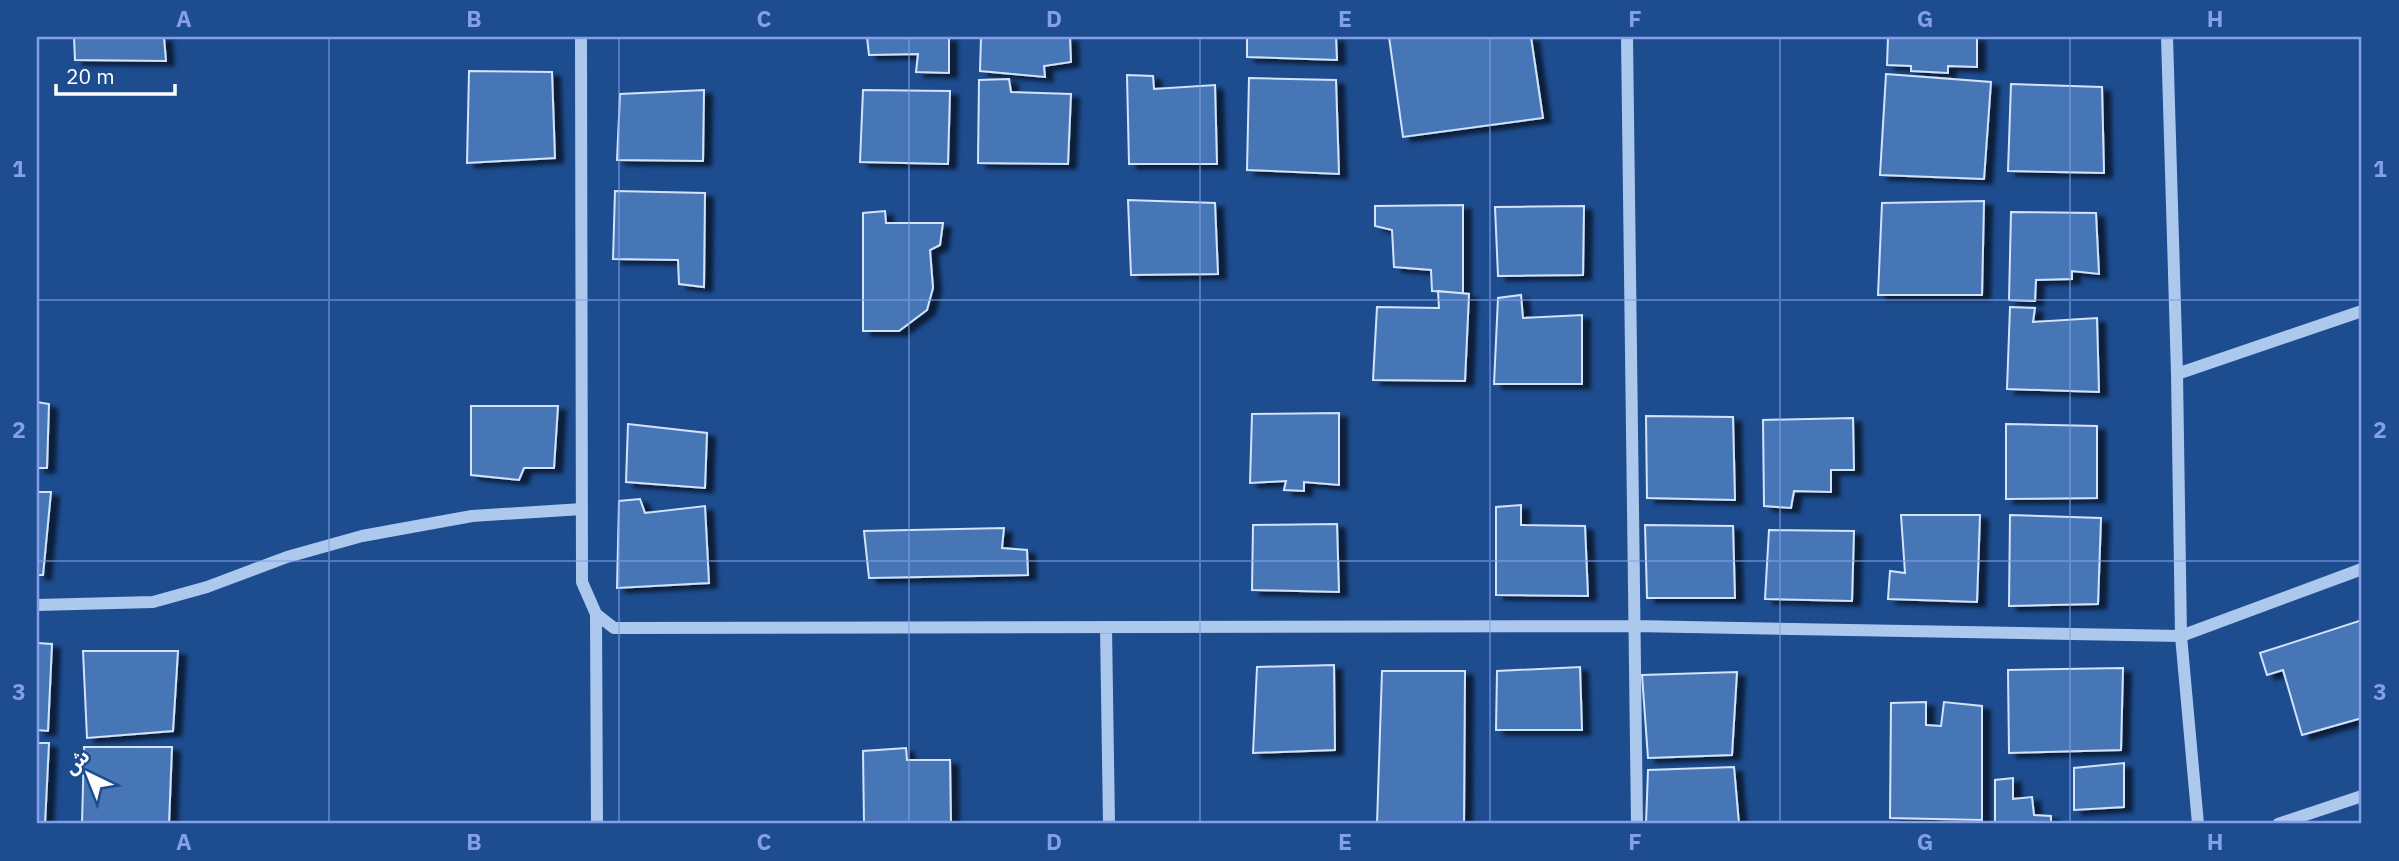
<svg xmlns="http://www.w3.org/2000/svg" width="2399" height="861" font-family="'IBM Plex Sans','Noto Sans Arabic',sans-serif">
	<defs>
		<filter id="shadow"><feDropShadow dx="8" dy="4.5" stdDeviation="2" flood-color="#0009"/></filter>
	</defs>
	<rect width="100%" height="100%" fill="#1d4c8f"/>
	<!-- building -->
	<path fill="#4676b7" stroke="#d2e3fa" stroke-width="2" filter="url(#shadow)" d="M74 37H164L166 61 75 60Z
		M867 37H949V73L916 72 918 54 869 55Z
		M981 37H1070L1071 62 1044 66 1045 77 980 71Z
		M1247 37H1336L1337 60 1247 57Z
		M1389 37H1531L1543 118 1403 137Z
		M1888 37H1977V67L1948 66V73L1911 71V66L1887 65Z
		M469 71 552 72 555 158 467 163Z
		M1886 74 1991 82 1984 179 1880 175Z
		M1127 75 1153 76 1154 89 1215 85 1217 164H1129Z
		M1249 78 1336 80 1339 174 1247 170Z
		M1009 79 1011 92 1071 94 1068 164 978 163 979 80Z
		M2011 84 2102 87 2104 173 2008 171Z
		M704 90 703 161 617 160 620 94Z
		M863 90 950 91 948 164 860 162Z
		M615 191 705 193 704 287 679 284 678 260 613 259Z
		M1128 200 1215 203 1218 274 1131 275Z
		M1984 201 1982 295H1878L1882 203Z
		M1463 205V293L1432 291 1431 270 1394 267 1392 230 1375 226V206Z
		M1584 206 1583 275 1498 276 1495 207Z
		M885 211 886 223H943L940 245 930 250 933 288 927 310 899 331H863V213Z
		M2011 212 2096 213 2099 274 2072 271V279L2036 280 2035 301 2009 300Z
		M1438 291 1469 294 1465 381 1373 380 1377 307 1439 308Z
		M1521 295 1523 318 1582 315V384H1494L1498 298Z
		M2010 307 2035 308 2033 322 2097 318 2099 392 2007 389Z
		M37 402 49 404 47 468H37Z
		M471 406H558L554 468H524L519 480 471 475Z
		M1339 413V485L1304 482V491L1284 490 1286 481 1250 483 1252 414Z
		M1646 416 1733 417 1735 500 1647 498Z
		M1853 418 1854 470H1831V492L1794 491 1791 508 1764 506 1763 420Z
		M628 424 707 433 705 488 626 482Z
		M2006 424 2097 426V498L2006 499Z
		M37 492H51L43 575H37Z
		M640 499 645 513 705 506 709 583 617 588 619 501Z
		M1521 505V525L1585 526 1588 596 1496 595V507Z
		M1901 515H1980L1977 602 1888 599 1890 571 1905 573Z
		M2010 515 2101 518 2098 604 2009 606Z
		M1337 524 1339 592 1252 590 1253 525Z
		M1645 525 1733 526 1735 598H1647Z
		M1004 528 1002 548 1027 550 1028 575 869 578 864 531Z
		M1769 530 1854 531 1852 601 1765 599Z
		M2362 620V718L2302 735 2283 670 2267 675 2260 653Z
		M37 643 52 644 48 731 37 730Z
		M83 651H178L173 731 87 738Z
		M1334 665 1335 750 1253 753 1257 667Z
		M1580 667 1582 730H1496L1497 671Z
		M2123 668 2121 750 2009 753 2008 670Z
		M1382 671H1465L1464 824H1377Z
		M1737 672 1732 755 1648 758 1642 675Z
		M1926 702V725L1941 726 1944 702 1982 706V820L1890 818 1891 703Z
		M37 743H49L45 824H37Z
		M84 747H172L169 824H82Z
		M906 748 907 760H950L951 824H864L863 751Z
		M2124 763V807L2074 810V768Z
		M1734 767 1739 824H1646L1648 770Z
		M2013 778V799L2032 797 2034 815 2051 816V824H1995V780Z"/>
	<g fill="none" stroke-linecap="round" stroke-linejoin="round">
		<!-- minor -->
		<path stroke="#adc8ed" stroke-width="12" d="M581 37 582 582 596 614 614 628 1634 626 2181 636 2362 569
			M1627 37 1637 824
			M2167 37 2177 374 2181 636 2198 824
			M2177 374 2362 311
			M37 605 153 602 207 587 287 557 362 536 472 516 582 509
			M596 614 597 824
			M1106 627 1109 824
			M2278 824 2362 796"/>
	</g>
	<!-- grid -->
	<path fill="none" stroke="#839eea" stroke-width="2" stroke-opacity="0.55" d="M329 37V824M619 37V824M909 37V824M1200 37V824M1490 37V824M1780 37V824M2070 37V824M37 300H2362M37 561H2362"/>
	<!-- border -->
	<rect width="2399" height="861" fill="none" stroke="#1d4c8f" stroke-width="77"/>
	<!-- north arrow -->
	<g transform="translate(88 774) rotate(317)" stroke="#1d4c8f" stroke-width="5" paint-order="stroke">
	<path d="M0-5L12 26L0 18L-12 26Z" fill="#ffffff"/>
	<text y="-10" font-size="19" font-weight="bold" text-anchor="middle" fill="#ffffff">ش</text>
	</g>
	<!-- scale -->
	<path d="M56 84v10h119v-10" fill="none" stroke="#ffffff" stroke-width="3.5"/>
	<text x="66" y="84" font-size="21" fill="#ffffff" stroke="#1d4c8f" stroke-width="5" paint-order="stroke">20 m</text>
	<rect x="38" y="38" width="2322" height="784" fill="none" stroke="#839eea" stroke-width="2.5"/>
	<g font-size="23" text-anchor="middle" font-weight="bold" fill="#839eea">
		<text x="184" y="27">A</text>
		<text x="474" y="27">B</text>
		<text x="764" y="27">C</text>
		<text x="1054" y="27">D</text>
		<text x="1345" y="27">E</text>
		<text x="1635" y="27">F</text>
		<text x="1925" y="27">G</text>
		<text x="2215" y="27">H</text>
		<text x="19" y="177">1</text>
		<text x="2380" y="177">1</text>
		<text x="19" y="438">2</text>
		<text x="2380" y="438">2</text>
		<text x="19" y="700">3</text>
		<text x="2380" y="700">3</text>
		<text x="184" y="850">A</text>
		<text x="474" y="850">B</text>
		<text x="764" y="850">C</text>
		<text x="1054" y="850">D</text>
		<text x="1345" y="850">E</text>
		<text x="1635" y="850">F</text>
		<text x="1925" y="850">G</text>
		<text x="2215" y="850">H</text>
	</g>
</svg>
